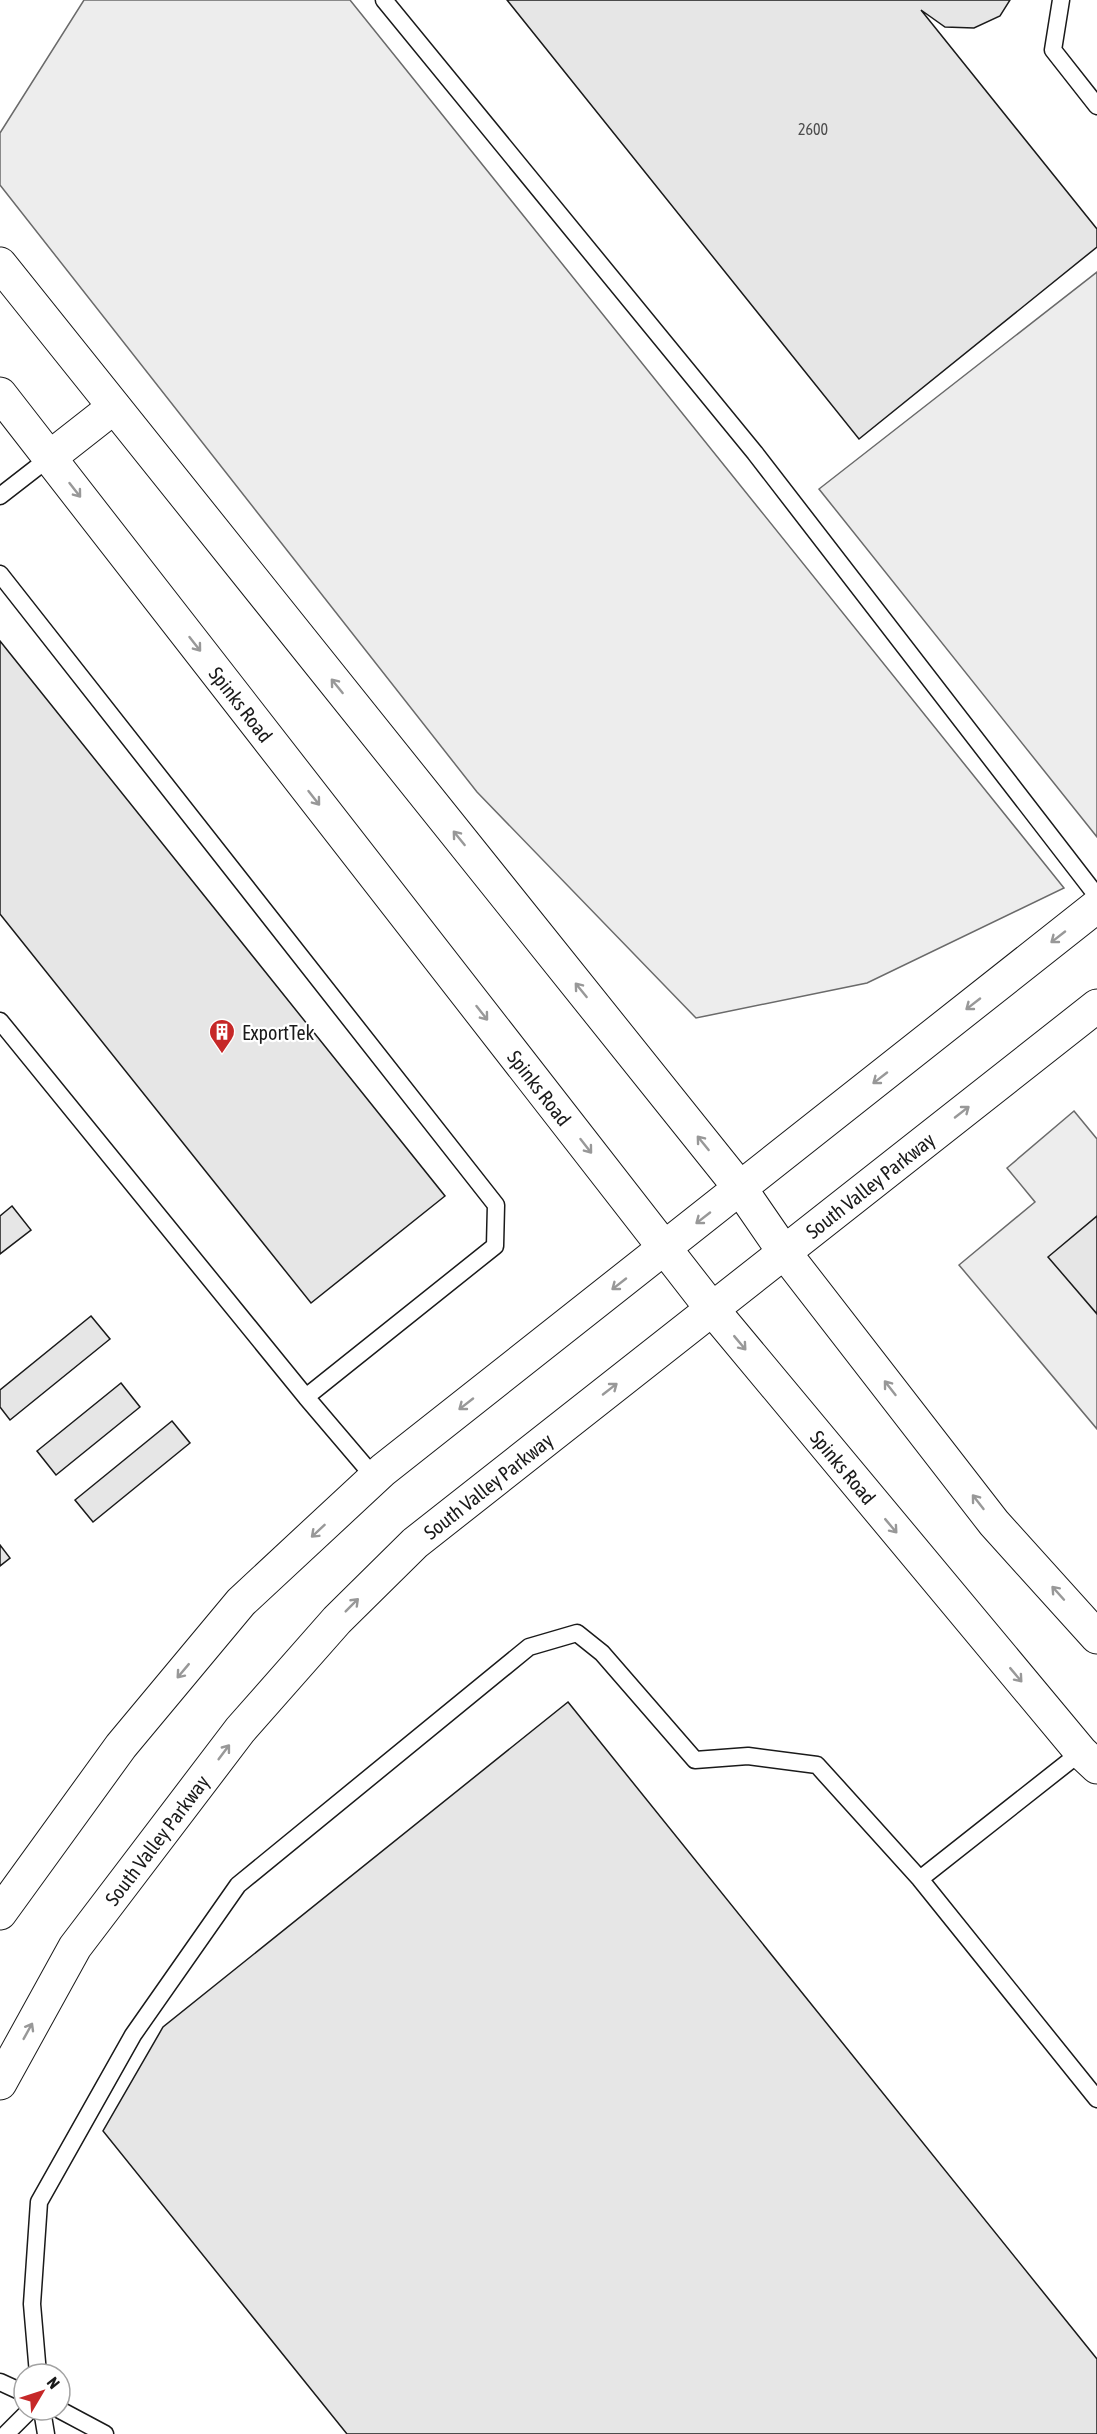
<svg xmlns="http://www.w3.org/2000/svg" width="1097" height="2434" font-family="'Asap Condensed',sans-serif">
	<rect width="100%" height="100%" fill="#fff"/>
	<!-- built -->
	<path fill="#ededed" stroke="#6a6a6a" stroke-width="1.5" d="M84 0H350L1064 888 867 983 696 1018 477 792 0 185V133Z
		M1097 272V837L819 489Z
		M1074 1111 1097 1139V1429L959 1265 1035 1202 1007 1168Z"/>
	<!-- building -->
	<path fill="#e6e6e6" stroke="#1a1a1a" stroke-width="1.5" d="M507 0H1010L1000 16 974 28 945 27 921 10 1097 229V247L859 439Z
		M0 641 445 1196 311 1303 0 914Z
		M12 1206 31 1230 0 1254V1216Z
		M1097 1216V1314L1048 1257Z
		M91 1316 110 1339 10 1420 0 1407V1390Z
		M121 1383 140 1407 56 1475 37 1451Z
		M172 1421 190 1443 93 1522 75 1500Z
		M0 1545 10 1558 0 1566Z
		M568 1702 1097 2359V2434H347L103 2131 163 2027Z"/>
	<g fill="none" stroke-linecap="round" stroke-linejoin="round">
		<defs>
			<path id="service" d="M384 0 755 453 1097 896
				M1061 0 1053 50 1097 106
				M0 496 49 458
				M0 574 496 1205 495 1246 306 1397
				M0 1021 306 1397 375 1478
				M920 1879 1097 2099
				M38 2374 32 2304 39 2202 133 2035 238 1885 529 1647 577 1633 602 1653 695 1760 748 1756 817 1765 920 1879 1081 1752
				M0 2382 24 2393
				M42 2410 46 2434
				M60 2410 105 2434
				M6 2434 30 2410"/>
			<g id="secondary">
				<path d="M0 264 740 1188 784 1252 994 1523 1097 1637"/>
				<path id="s1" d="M0 394 712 1309 1081 1752 1097 1767"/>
				<path d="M49 458 114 407"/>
				<path d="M0 1913 121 1746 241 1602 383 1470 1097 906"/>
				<path id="s2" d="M0 2083 75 1947 240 1730 337 1620 415 1543 1097 1006"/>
			</g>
		</defs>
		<!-- service casing -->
		<use href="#service" stroke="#1a1a1a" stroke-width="19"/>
		<!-- secondary casing -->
		<use href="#secondary" stroke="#1a1a1a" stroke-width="35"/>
		<!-- service -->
		<use href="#service" stroke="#fff" stroke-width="16"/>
		<!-- secondary -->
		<use href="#secondary" stroke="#fff" stroke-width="33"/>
	</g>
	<!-- one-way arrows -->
	<defs><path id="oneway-shaft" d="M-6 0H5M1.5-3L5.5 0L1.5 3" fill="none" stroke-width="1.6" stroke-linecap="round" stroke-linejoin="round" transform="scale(1.5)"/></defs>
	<g stroke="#989898">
		<use href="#oneway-shaft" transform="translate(75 490) rotate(52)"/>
		<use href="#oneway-shaft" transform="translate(195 644) rotate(52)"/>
		<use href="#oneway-shaft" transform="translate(337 686) rotate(-129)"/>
		<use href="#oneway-shaft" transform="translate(314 798) rotate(52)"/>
		<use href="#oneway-shaft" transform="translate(459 838) rotate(-129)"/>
		<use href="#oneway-shaft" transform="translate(1058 937) rotate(142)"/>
		<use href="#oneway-shaft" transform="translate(581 990) rotate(-129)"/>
		<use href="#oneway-shaft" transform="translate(973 1004) rotate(142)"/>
		<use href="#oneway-shaft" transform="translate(482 1013) rotate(52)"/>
		<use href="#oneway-shaft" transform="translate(880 1078) rotate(142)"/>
		<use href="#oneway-shaft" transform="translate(962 1112) rotate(-38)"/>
		<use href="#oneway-shaft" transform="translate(703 1143) rotate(-129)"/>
		<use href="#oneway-shaft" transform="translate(586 1146) rotate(52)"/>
		<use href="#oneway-shaft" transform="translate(703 1218) rotate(142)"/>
		<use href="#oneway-shaft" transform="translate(619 1284) rotate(142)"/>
		<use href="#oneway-shaft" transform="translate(740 1343) rotate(50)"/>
		<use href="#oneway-shaft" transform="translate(890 1388) rotate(-128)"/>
		<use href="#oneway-shaft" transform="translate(610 1389) rotate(-38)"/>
		<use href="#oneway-shaft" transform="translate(466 1404) rotate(142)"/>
		<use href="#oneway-shaft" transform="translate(978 1502) rotate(-128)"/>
		<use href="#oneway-shaft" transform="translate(891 1526) rotate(50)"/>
		<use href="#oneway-shaft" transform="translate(318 1531) rotate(137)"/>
		<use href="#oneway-shaft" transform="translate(1058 1593) rotate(-132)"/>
		<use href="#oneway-shaft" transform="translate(352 1605) rotate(-45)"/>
		<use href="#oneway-shaft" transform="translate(183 1671) rotate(130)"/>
		<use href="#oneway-shaft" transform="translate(1016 1675) rotate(50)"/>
		<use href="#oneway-shaft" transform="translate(224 1752) rotate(-53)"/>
		<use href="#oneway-shaft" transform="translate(28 2031) rotate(-61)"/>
	</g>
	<!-- icons -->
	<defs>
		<symbol id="building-pin" viewBox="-11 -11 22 30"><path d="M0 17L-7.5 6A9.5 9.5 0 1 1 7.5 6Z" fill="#c62828" stroke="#fff"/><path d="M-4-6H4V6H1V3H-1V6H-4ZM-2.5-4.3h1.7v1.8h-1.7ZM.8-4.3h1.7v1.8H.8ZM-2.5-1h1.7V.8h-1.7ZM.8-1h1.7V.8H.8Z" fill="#fff"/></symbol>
	</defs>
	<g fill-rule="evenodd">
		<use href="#building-pin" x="207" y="1017" width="30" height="40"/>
	</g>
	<g text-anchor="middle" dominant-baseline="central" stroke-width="4.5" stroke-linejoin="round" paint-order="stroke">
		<!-- number labels -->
		<g font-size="16" fill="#4d4d4d">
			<text x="813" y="129">2600</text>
		</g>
		<!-- street labels -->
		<g font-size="20" fill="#1a1a1a" stroke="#fff">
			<text stroke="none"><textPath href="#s1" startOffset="393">Spinks Road</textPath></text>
			<text stroke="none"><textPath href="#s1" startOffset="879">Spinks Road</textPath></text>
			<text stroke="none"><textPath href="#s2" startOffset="1263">South Valley Parkway</textPath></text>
			<text stroke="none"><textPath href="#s1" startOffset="1365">Spinks Road</textPath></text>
			<text stroke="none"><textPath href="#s2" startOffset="777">South Valley Parkway</textPath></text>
			<text stroke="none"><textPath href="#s2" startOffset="290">South Valley Parkway</textPath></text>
		</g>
		<!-- poi labels -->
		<g font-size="20" fill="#1a1a1a" stroke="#fff" text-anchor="start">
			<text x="242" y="1032">ExportTek</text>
		</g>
	</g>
	<!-- north arrow -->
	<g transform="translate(42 2392) rotate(51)"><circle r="28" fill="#ffffff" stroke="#a3a3a3" stroke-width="1.5"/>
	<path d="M0-4.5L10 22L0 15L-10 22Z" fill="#c62828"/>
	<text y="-9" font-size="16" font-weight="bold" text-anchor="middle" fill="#1a1a1a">N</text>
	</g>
</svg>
